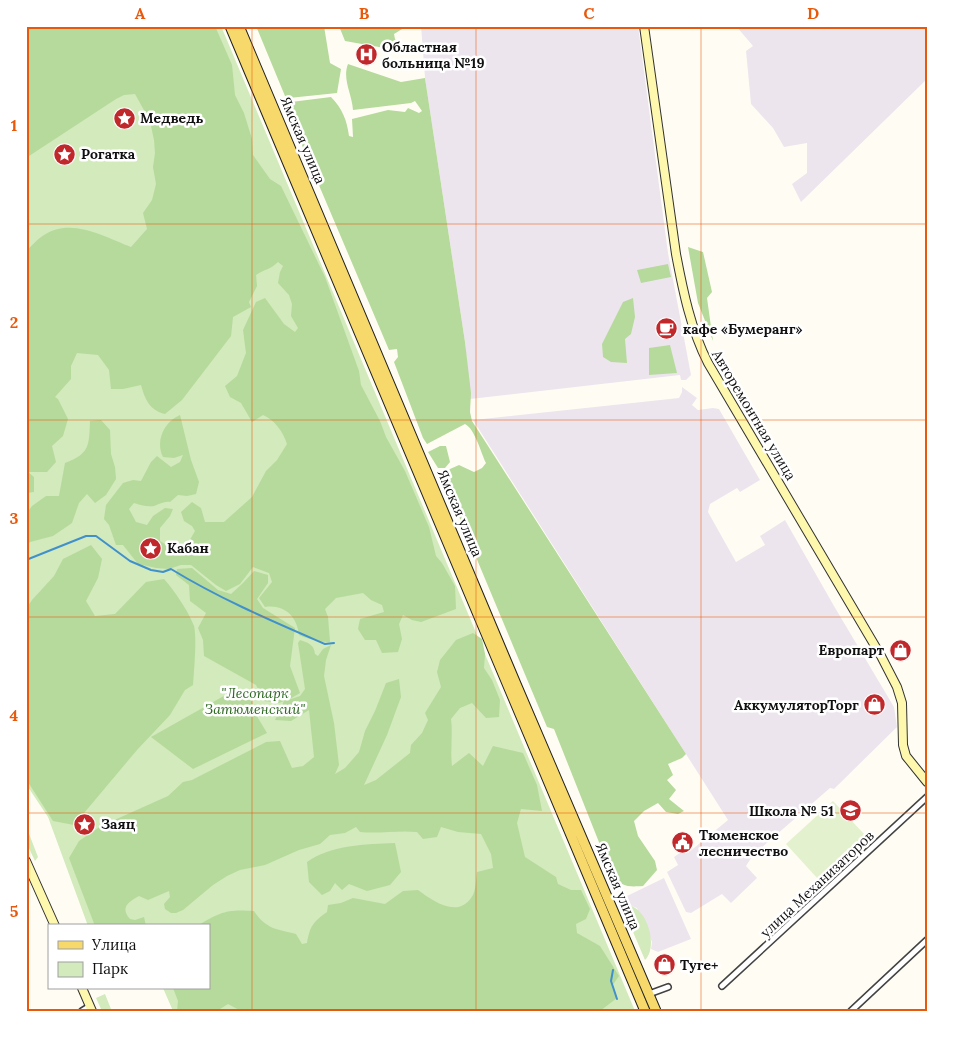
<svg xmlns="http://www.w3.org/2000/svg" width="953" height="1037" font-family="Lora,serif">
	<rect width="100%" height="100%" fill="#fffdf3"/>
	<!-- industrial -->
	<path fill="#ede5ee" d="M421 26H638L668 253 691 375 686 380H681L680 375 470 399 465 342 425 78Z
		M736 26H927V79L801 202 792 184 807 173V143L784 147 773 128 751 104 746 51 753 46Z
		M682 387 697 398 692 405 698 410 713 408 719 409 760 480 740 492 737 488 710 504 708 512 736 562 765 545 760 536 785 520 834 606 894 707 897 727 834 789 830 788 753 855 746 866 757 878 731 903 722 894 691 913 686 912 667 872 678 865 674 857 685 849 688 853 728 820 473 420 679 398 682 392Z
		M664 878 691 939 658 952 651 949 652 942 637 908 631 906 627 896Z"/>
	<!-- green -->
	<path fill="#d2eabc" d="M26 26H221L635 1011H173L163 988H209V926H88L48 817 26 784Z
		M26 826 38 857 35 861 26 842Z
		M631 906C648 911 658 947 645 960L624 911 627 907Z
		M105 994 111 1009 102 1011 96 998Z"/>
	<!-- forest -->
	<path fill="#b6da9b" d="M26 26H215L232 65 235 95 244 113 252 139 253 155 270 179 281 186 325 277 359 371 361 385 380 421 386 437 405 471 429 527 436 556 442 563 455 586 456 609 421 622 412 620 403 615 399 624 402 639 398 652 382 653 376 640H365L358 629 360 619 384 612 382 605 371 600 363 593 336 598 325 609 328 617 330 642C324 643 304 638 299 635 297 616 284 604 265 607L259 598 272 582 269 573 253 567 240 584 226 591 216 585 191 565H181L169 569 156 568 138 564 123 545H116L109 525 104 519 106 505 123 483 133 480 141 481 151 462 157 456 171 467 180 462 183 455 174 458 163 457C155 441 164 422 180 415L191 460 199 482 196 494 187 496 178 495 170 502C164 501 160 504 154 506 147 507 140 505 134 503L129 509 136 522 147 525 153 516 165 508 173 509 170 516 160 528V541L175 550 188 543 195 531 192 526 184 521 181 512 192 502 201 508 205 522H224L252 497 266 471 277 460 287 444C283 432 275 420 263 415L252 422 241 403 230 397 225 386 237 376 246 353 243 330 256 302 265 298 284 324 295 332 298 328 291 316 292 304 289 295 278 283 280 272 283 266 278 262C270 270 265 269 256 275L257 286 249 302 251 307 233 317 231 336 182 400 165 414C149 410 145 399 141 385L123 389H111L109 370 98 355 77 353 71 366V379L55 397 58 399 68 419 63 436 52 446 56 462 47 472H28L34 477V492L26 493V251C32 246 37 239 44 235 71 217 105 237 131 247L147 229 143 213 152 200 156 184 153 167 155 153 154 140 150 121 135 94 124 95 116 99 26 158Z
		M256 26H324L330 63 341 69 337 93 289 98 285 96Z
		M339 26H407L394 34 395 39 398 43 396 50 345 41Z
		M348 64 401 82 425 78 465 342 471 393 470 412 472 421 686 754 682 758 668 764 673 775 667 780 676 790 669 799 684 811 678 814 666 812 658 803 644 811 634 821 638 836 655 861 657 870 643 886C627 887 623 887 612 875L554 729 547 727 445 483 444 475 450 469 459 465 474 472 482 468 486 463C481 453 475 429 465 424L427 444 423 438 394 362 398 357 397 349 389 350 287 110 286 103 291 102 331 97C342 108 347 120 349 136L353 137 352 119 388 110 405 112 408 108 419 113 422 111 415 101 411 103 353 110C352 94 342 79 348 64Z
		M688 247 703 252 712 292 707 298 713 341 698 303Z
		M668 264 671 277 641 283 637 270Z
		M633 298 635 317 631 334 625 339 627 363 611 362 603 357 602 344 623 302Z
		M670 345 677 373 649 375V348Z
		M101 420 110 430 111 454 115 467 116 479 106 495 95 503 87 494 79 503 72 523 53 536 30 542 26 546V514L32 506 46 496H59L65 463C90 454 89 445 90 421Z
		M440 446H446L450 462 445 468H438L428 452Z
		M91 545 102 559 98 578 86 601 95 616 115 614 146 582 164 579C174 590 189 612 194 626 197 638 194 671 193 685L185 690 170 715 137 750 74 825 53 821 26 779V609L32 600 54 576 63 559Z
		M192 568 218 590 231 594 243 583 254 571 268 575V583L257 599 263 608 295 628 290 666 300 693 288 700 300 696 305 689 298 643 300 640C308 643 314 644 315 654L318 656 323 649 331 645 326 660 324 676 334 723 339 765 335 774 345 768 359 752 365 731 375 711 386 683 399 679 401 697 387 735 364 785 376 780 410 753 411 745 422 733 428 720 425 713 441 687 437 672 440 660 456 640 473 633 482 639 485 654 484 668 492 680 500 700 499 717 486 718 472 703 460 708 451 719C453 735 450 750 452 766L469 753 483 766 493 746 523 753 537 785 542 811 521 809 517 823 525 857 556 877 558 884 571 890H581L590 909 586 919 576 924 577 933 600 946 619 976 612 986 617 998 600 1011H241L228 1004 217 1011H177L178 1001 173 988H209V926H197C221 912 226 909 254 911 266 929 276 929 296 934L302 944 307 943C310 926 313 922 327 912L328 905 341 903 353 898 385 904 403 891 418 890C433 901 459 920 473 895 476 889 476 879 477 872L493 868 491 854 481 834 458 832 441 827 437 837 423 839 417 832C398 830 379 834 360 832L356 827 345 833 330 835 320 844 299 850 265 865 240 870 227 876 213 885 183 910 176 913H171L165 909 164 904 170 897 169 891 148 900 139 896C128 902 120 908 130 919L135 920 144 917 146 926H95L69 858 79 841 101 826 168 796 183 782 192 780 266 742 280 741 292 768 303 766 314 757 309 710 291 721 275 720 284 701 279 703 264 701 256 685 204 656 203 640 198 628 206 613 190 601 189 585 176 575 177 569Z
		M238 688 248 692 258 718 267 733 193 769 151 737Z
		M395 843 401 872 390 885 367 891 349 884 342 890 335 883 330 891 322 895 309 882 307 862C331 845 366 844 395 843Z"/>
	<!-- pitch -->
	<path fill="#e4f1ce" d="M833 801 865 835 818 879 786 844Z"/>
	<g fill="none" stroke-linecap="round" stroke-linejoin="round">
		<!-- stream -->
		<path stroke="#4090cc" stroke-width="2" d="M26 560 86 536H96L130 561 151 570 163 572 171 569C220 599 272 621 325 644L334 643
			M613 970 611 981 617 999
			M619 1011 621 1010"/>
		<defs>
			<path id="street" d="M722 986 927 797
				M649 994 668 987
				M82 1011 90 1006
				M851 1011 927 940"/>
			<path id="secondary" d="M644 26 676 254C683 291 691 330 708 363L881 656 897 687 902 703 903 745 906 756 927 782
				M26 861 55 926
				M82 988 92 1011"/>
			<path id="primary" d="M230 26 645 1011
				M239 26 516 684 656 1011"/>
		</defs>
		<!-- street casing -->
		<use href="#street" stroke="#434343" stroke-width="8"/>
		<!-- secondary casing -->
		<use href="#secondary" stroke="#323232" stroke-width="10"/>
		<!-- primary casing -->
		<use href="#primary" stroke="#212121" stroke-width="11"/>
		<!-- street -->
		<use href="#street" stroke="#fff" stroke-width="5"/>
		<!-- secondary -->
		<use href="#secondary" stroke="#fef8af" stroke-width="8"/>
		<!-- primary -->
		<use href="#primary" stroke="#f7d96b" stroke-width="9"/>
	</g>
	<!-- grid -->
	<path fill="none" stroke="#e8590c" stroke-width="1" stroke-opacity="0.55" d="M252 26V1011M476 26V1011M701 26V1011M26 224H927M26 420H927M26 617H927M26 813H927"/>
	<!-- icons -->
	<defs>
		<symbol id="hospital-disc" viewBox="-11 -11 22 22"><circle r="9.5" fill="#c0282b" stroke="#fff"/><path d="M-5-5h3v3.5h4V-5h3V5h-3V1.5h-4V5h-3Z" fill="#fff"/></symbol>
		<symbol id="sight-disc" viewBox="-11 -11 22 22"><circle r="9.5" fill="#c0282b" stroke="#fff"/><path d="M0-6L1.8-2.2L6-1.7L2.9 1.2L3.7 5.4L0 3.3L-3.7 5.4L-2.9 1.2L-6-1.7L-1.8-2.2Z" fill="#fff"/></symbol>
		<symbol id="cafe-disc" viewBox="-11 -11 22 22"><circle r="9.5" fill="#c0282b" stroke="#fff"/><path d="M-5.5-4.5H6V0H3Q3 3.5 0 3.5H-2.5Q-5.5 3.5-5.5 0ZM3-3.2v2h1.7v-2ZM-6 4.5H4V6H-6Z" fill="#fff"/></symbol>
		<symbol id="shop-disc" viewBox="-11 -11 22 22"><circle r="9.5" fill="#c0282b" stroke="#fff"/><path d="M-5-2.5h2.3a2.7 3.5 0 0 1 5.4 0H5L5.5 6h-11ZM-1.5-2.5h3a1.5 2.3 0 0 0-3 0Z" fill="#fff"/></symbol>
		<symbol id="school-disc" viewBox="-11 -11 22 22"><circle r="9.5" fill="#c0282b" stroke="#fff"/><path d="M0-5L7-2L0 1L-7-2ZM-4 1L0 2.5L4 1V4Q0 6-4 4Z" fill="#fff"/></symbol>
		<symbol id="civic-disc" viewBox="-11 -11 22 22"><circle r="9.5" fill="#c0282b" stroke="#fff"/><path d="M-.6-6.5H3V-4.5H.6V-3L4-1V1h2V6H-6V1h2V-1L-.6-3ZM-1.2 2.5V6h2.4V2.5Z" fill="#fff"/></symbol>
	</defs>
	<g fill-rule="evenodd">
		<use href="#hospital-disc" x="354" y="42" width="25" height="25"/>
		<use href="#sight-disc" x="112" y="106" width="25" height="25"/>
		<use href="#sight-disc" x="52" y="142" width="25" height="25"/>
		<use href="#cafe-disc" x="654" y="316" width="25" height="25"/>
		<use href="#sight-disc" x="138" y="536" width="25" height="25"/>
		<use href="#shop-disc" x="888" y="638" width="25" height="25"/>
		<use href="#shop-disc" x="862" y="692" width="25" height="25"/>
		<use href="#school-disc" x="838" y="798" width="25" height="25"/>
		<use href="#sight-disc" x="72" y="812" width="25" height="25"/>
		<use href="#civic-disc" x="670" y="830" width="25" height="25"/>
		<use href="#shop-disc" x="652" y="952" width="25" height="25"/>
	</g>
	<g text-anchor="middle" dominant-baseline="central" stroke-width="5" stroke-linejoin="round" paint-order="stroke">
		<!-- poi labels -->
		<g font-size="14" font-weight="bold" fill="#101010" stroke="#fff" text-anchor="start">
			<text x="382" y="47">Областная<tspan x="382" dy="16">больница №19</tspan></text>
			<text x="140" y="118">Медведь</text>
			<text x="81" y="154">Рогатка</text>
			<text x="683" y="329">кафе «Бумеранг»</text>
			<text x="167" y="548">Кабан</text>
			<text x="884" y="650" text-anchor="end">Европарт</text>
			<text x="859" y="705" text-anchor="end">АккумуляторТорг</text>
			<text x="834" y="811" text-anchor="end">Школа № 51</text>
			<text x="101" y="824">Заяц</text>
			<text x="699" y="835">Тюменское<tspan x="699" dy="16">лесничество</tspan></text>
			<text x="680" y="965">Tyre+</text>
		</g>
		<!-- street labels -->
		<g font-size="14" fill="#101010" stroke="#fff">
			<text transform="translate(303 140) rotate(67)">Ямская улица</text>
			<text transform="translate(754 415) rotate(59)">Авторемонтная улица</text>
			<text transform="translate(460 513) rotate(67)">Ямская улица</text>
			<text transform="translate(817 884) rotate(-43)">улица Механизаторов</text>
			<text transform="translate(618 886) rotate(67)">Ямская улица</text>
		</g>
		<!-- park labels -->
		<g font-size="14" font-style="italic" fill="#2c6820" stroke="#fff">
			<text x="255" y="693">"Лесопарк<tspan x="255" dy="16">Затюменский"</tspan></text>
		</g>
	</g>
	<!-- border -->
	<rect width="953" height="1037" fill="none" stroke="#ffffff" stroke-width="55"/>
	<!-- legend -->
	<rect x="48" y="924" width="162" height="65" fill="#ffffff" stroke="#9f9f9f"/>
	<rect x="58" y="941" width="25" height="8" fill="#f7d96b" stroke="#9f9f9f"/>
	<text x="92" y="950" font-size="15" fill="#101010">Улица</text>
	<rect x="58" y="962" width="25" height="15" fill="#d2eabc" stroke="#9f9f9f"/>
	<text x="92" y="974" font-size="15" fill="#101010">Парк</text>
	<rect x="28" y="28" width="898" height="982" fill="none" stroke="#e8590c" stroke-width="2"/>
	<g font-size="16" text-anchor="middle" font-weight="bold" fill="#e8590c">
		<text x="140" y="19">A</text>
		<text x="364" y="19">B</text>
		<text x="589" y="19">C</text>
		<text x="813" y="19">D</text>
		<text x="14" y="131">1</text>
		<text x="14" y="328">2</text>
		<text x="14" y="524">3</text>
		<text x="14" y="721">4</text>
		<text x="14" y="917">5</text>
	</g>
</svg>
